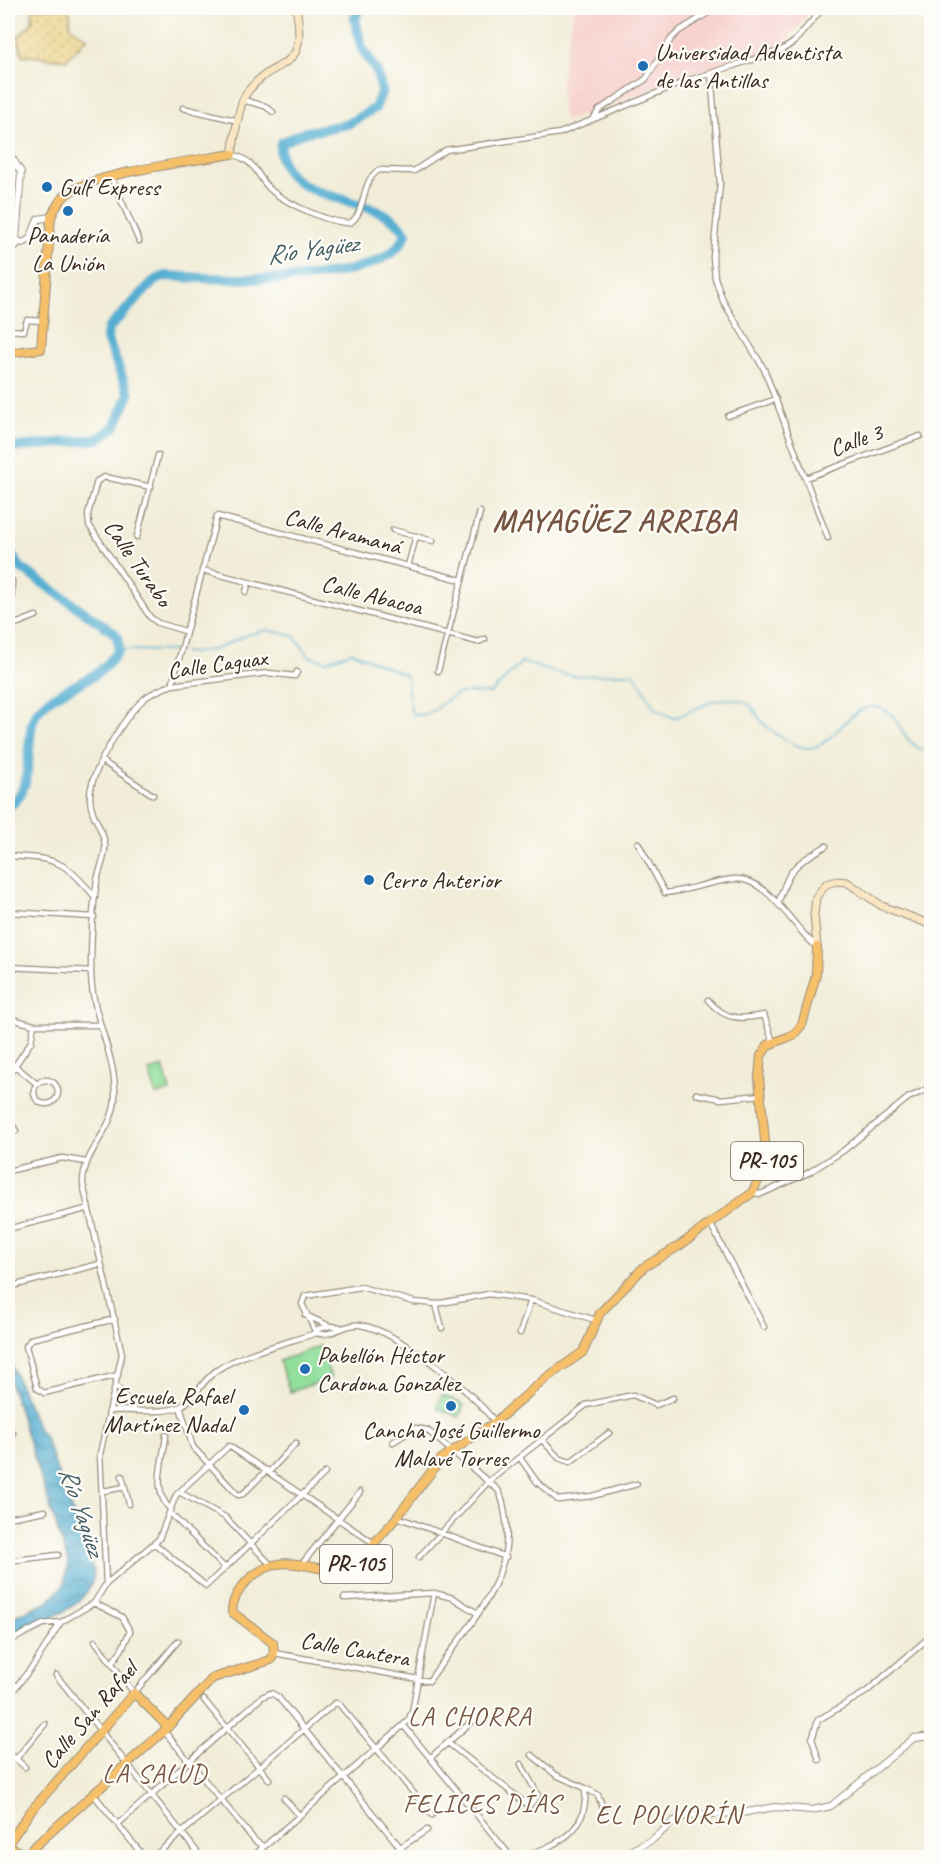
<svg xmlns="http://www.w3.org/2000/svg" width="939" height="1865" font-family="Caveat,sans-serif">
	<defs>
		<pattern id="sand-dots" width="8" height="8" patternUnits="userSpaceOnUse" patternTransform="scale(1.5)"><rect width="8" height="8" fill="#eeda9e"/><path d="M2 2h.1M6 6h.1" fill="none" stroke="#cdbb88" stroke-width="1.8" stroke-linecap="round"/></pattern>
		<pattern id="water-waves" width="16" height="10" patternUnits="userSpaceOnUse" patternTransform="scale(1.5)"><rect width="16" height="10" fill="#54aed1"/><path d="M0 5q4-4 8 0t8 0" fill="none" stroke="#478ea9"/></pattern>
	</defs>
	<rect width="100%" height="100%" fill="#fdfcf7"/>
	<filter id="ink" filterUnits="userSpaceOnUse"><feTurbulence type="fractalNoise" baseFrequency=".0167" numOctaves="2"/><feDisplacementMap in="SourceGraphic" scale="12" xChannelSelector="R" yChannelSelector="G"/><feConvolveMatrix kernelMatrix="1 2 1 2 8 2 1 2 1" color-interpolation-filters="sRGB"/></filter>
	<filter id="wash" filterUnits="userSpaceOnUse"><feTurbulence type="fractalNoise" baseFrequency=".008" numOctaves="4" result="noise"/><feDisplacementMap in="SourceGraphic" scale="24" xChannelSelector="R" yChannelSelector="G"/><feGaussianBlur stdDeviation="1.35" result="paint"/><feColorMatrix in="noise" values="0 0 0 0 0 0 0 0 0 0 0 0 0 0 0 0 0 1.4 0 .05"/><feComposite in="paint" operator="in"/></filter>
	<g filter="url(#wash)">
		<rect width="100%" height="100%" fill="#f1edd8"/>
		<!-- built -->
		<path fill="#f7d0cd" d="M574 8H813L781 47 702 71 565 121 562 112 561 80Z"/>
		<!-- grass -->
		<path fill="#92df9d" stroke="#66845e" stroke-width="1.5" d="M163 1067 170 1091 156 1095 149 1071Z
			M320 1346 331 1378 290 1392 279 1361Z
			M442 1395 464 1405 459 1417 437 1408Z"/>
		<!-- sand -->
		<path fill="url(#sand-dots)" stroke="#94825e" stroke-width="1.5" d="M33 8H69L71 27 87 38 66 60 22 55 18 37 32 23Z"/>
		<!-- water -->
		<path fill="url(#water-waves)" stroke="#486c78" stroke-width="1.5" d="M8 1357 38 1428 44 1435 94 1571C92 1610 37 1622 8 1638V1619L48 1601 64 1585 68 1562 8 1377Z"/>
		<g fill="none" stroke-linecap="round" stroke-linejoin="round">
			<!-- stream -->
			<path stroke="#54aed1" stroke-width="1.5" d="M119 650 179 651
				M183 652 193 653 216 649 247 635 267 630 294 636 310 657 326 661 352 652 406 675 411 710 413 714C435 719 443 697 461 693 471 691 481 694 491 693L522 662 557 673 578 676 632 673 636 676 655 709 674 718C691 712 708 700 726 699 732 699 742 700 748 704 754 707 757 716 762 722 772 732 795 749 810 748 837 745 851 697 883 709 901 715 899 745 932 754"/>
			<!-- river -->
			<path stroke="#54aed1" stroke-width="10" d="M8 448 98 439 115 427 129 394 107 339 108 329 154 281 165 276C216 279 385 291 406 234 385 191 272 207 281 143L302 133 348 124 375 108 382 91 377 72 361 47 355 18 360 8
				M8 551 21 568 113 632 118 638 119 650C113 657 107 666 100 671 80 687 42 694 33 720 25 746 35 791 8 807"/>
		</g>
	</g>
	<g filter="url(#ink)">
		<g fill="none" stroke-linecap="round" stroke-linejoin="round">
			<defs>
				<path id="minor" d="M711 73 720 183 713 257 715 278 723 301 764 369 828 538
					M243 100 265 106 273 112
					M183 108 239 121
					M593 119 599 110 646 79 671 39 679 31 716 8
					M232 154C260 163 254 175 272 191 288 204 329 223 350 223 367 212 360 181 379 170L414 171 446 150 560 133 686 81 782 50 794 42 823 8
					M111 177 139 241
					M8 255 19 243
					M8 330 24 331 27 320 45 321
					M728 416 776 399
					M806 478 920 436
					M151 487 105 477 97 481 88 514 89 525 150 617 158 623 185 631
					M393 530 433 541
					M137 537 158 455
					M408 566 416 536
					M202 570 478 642 485 639
					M246 592 249 582
					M8 627 36 616
					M11 627 12 581
					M438 671 480 512
					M172 685 217 516 461 580
					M102 761 153 795
					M638 843 665 893C688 891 711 881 735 879 768 877 793 928 816 946
					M8 856C56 858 64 860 95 897
					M778 904C790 866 793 866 826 846
					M8 912 94 917
					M8 967 91 971
					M708 1000C725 1020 739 1020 764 1015L773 1042
					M8 1018 34 1025H99
					M14 1065 37 1084
					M8 1076 31 1042 34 1025
					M34 1092a12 12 0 1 1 24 0a12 12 0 1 1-24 0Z
					M696 1094 721 1099 761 1095
					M8 1117 16 1131
					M8 1171 62 1158 86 1162
					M752 1193 761 1194 808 1173 843 1151 908 1098 932 1087
					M710 1223 764 1327
					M8 1229 86 1209
					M8 1283 12 1286 100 1264
					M436 1304 442 1328
					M305 1315 330 1326
					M115 1319 31 1339 26 1346 37 1388 44 1393 118 1375
					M316 1333 302 1304 305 1296 361 1287 414 1302 436 1304 489 1294 531 1300 595 1320
					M316 1333C330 1338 345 1323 360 1325 399 1331 471 1391 495 1422
					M520 1333 531 1300
					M116 1385 134 1409
					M180 1407 193 1447 238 1495 243 1494 267 1470
					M109 1411C130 1409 159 1414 177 1408 194 1402 202 1380 217 1370 242 1353 286 1343 316 1333L318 1329 330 1326 340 1327
					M166 1435C164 1460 150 1490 171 1510
					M8 1436 13 1433
					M542 1440 559 1458 570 1462 609 1433
					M520 1458 537 1482 558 1500 592 1496 637 1484
					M269 1472 296 1443
					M122 1476 129 1504
					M103 1491 125 1487
					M179 1492 225 1517 270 1564
					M170 1513 225 1568
					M397 1517 506 1557
					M8 1518 45 1511
					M155 1544 206 1586 325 1473
					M419 1557 489 1481 586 1405 633 1395 656 1405 673 1398
					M8 1561 58 1555
					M301 1565 360 1492
					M106 1584 159 1539 176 1495 229 1446 375 1544
					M344 1598 434 1593 453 1598 477 1613
					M94 1603 122 1617 130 1631 122 1649 112 1663
					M95 1641 134 1693 178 1641
					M8 1642 43 1624 61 1622
					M274 1653 429 1681C462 1632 514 1584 506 1521 504 1510 504 1499 498 1490L427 1430 415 1428 393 1442
					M56 1675 202 1858
					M8 1697 35 1663 61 1622 94 1603 106 1584 100 1454 122 1354 83 1184C82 1151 115 1130 115 1096 116 1054 91 1015 91 972 91 942 92 910 97 881 99 869 106 857 105 845 104 829 90 816 90 798 89 773 125 716 143 700 151 692 162 689 172 685L268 673 295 676 297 672
					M204 1700 269 1779
					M404 1726 512 1858
					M164 1731 255 1841 263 1846
					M448 1743 529 1806 538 1795 521 1764
					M8 1752 25 1767
					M430 1758 477 1717
					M16 1759 45 1724
					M819 1760 812 1739 818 1720 866 1692 932 1635
					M585 1788 598 1795 604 1811
					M94 1795 145 1858
					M284 1798 299 1815
					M118 1824 262 1697 271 1693 278 1697 409 1858
					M152 1858 335 1703 339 1704 432 1815
					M251 1858 408 1721 412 1712 434 1593
					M384 1858 427 1830
					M521 1858C556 1844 589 1834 585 1788L556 1775 532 1755"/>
				<path id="tertiary" d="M8 26 11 8
					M8 152 21 172 16 240 23 243 30 239 38 219 51 217
					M615 1858 652 1840 674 1821 688 1815 741 1813 775 1807 812 1810 831 1806 914 1738 932 1736"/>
				<path id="secondary" d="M232 154C235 138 238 103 248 91 277 54 309 75 296 8
					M817 947 814 914 816 897 826 884 837 881 847 882 882 906 932 925"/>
				<path id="primary" d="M8 353 41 349 51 217C55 208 59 200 67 194 94 173 193 161 232 154
					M8 1844 30 1812 134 1693 168 1727
					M8 1846 25 1855 164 1731 213 1678 271 1660 274 1653 273 1643 232 1612C232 1599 239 1589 248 1580 291 1541 319 1585 357 1563L397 1517 441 1459 495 1422 546 1378 583 1352 600 1313 644 1267 679 1246 752 1193 767 1162 759 1078 761 1056 768 1045 793 1035 802 1025 816 975 817 947"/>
			</defs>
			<!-- minor casing -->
			<use href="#minor" stroke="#968c7b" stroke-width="7"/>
			<!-- tertiary casing -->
			<use href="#tertiary" stroke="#968c7b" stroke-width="8"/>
			<!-- secondary casing -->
			<use href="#secondary" stroke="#968c7b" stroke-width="9"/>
			<!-- primary casing -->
			<use href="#primary" stroke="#968c7b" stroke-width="10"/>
			<!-- minor -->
			<use href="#minor" stroke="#fff" stroke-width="4.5"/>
			<!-- tertiary -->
			<use href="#tertiary" stroke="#fff" stroke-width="6"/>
			<!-- secondary -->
			<use href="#secondary" stroke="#fbe6c4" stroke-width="7"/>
			<!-- primary -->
			<use href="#primary" stroke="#f6c06b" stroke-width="8"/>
		</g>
	</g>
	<!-- markers -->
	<g fill="#1f6fb2" stroke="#fdfcf7" stroke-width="2">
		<circle cx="643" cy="66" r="6"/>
		<circle cx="47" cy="187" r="6"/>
		<circle cx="68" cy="211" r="6"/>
		<circle cx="369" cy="880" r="6"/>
		<circle cx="305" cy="1369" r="6"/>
		<circle cx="451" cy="1406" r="6"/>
		<circle cx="244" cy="1410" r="6"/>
	</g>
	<g text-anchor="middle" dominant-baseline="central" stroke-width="4.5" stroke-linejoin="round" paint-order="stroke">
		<!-- shield labels -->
		<g fill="#fdfcf7" stroke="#75695f" stroke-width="1.5">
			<rect x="731" y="1142" width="72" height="38" rx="4.5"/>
			<rect x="320" y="1545" width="72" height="38" rx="4.5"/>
		</g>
		<g font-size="22" font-weight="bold" fill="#3b2a1e">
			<text x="767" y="1161">PR-105</text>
			<text x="356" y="1564">PR-105</text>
		</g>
		<!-- poi labels -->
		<g font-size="24" fill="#3b2a1e" stroke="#fdfcf7" text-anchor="start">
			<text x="655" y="52">Universidad Adventista<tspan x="655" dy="28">de las Antillas</tspan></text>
			<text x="59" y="187">Gulf Express</text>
			<text x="68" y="235" text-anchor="middle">Panadería<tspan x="68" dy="28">La Unión</tspan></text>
			<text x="381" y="880">Cerro Anterior</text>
			<text x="317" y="1355">Pabellón Héctor<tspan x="317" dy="28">Cardona González</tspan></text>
			<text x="232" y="1396" text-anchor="end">Escuela Rafael<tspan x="232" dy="28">Martínez Nadal</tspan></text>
			<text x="451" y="1430" text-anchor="middle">Cancha José Guillermo<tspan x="451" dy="28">Malavé Torres</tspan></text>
		</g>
		<!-- street labels -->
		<g font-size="24" fill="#3b2a1e" stroke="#fdfcf7">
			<text transform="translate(856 440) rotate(-20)">Calle 3</text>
			<text transform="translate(343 531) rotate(15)">Calle Aramaná</text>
			<text transform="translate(138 563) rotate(55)">Calle Turabo</text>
			<text transform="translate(372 595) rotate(14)">Calle Abacoa</text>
			<text transform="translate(217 664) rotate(-8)">Calle Caguax</text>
			<text transform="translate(355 1649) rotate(10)">Calle Cantera</text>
			<text transform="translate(89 1715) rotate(-49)">Calle San Rafael</text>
		</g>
		<!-- water labels -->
		<g font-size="26" font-style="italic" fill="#455f66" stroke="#fdfcf7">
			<text transform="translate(312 249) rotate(-8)">Río Yagüez</text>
			<text transform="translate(82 1511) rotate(71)">Río Yagüez</text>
		</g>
		<!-- neighbourhood labels -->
		<g font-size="26" letter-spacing="1.5" fill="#765643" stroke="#fdfcf7">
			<text x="470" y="1716">LA CHORRA</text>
			<text x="155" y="1773">LA SALUD</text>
			<text x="482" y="1803">FELICES DÍAS</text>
			<text x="669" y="1814">EL POLVORÍN</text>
		</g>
		<!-- district labels -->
		<g font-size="30" font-weight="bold" letter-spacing="1.5" fill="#765643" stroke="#fdfcf7">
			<text x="615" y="521">MAYAGÜEZ ARRIBA</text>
		</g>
	</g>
	<!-- margin -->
	<rect width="939" height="1865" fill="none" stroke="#fdfcf7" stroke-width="30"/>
</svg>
